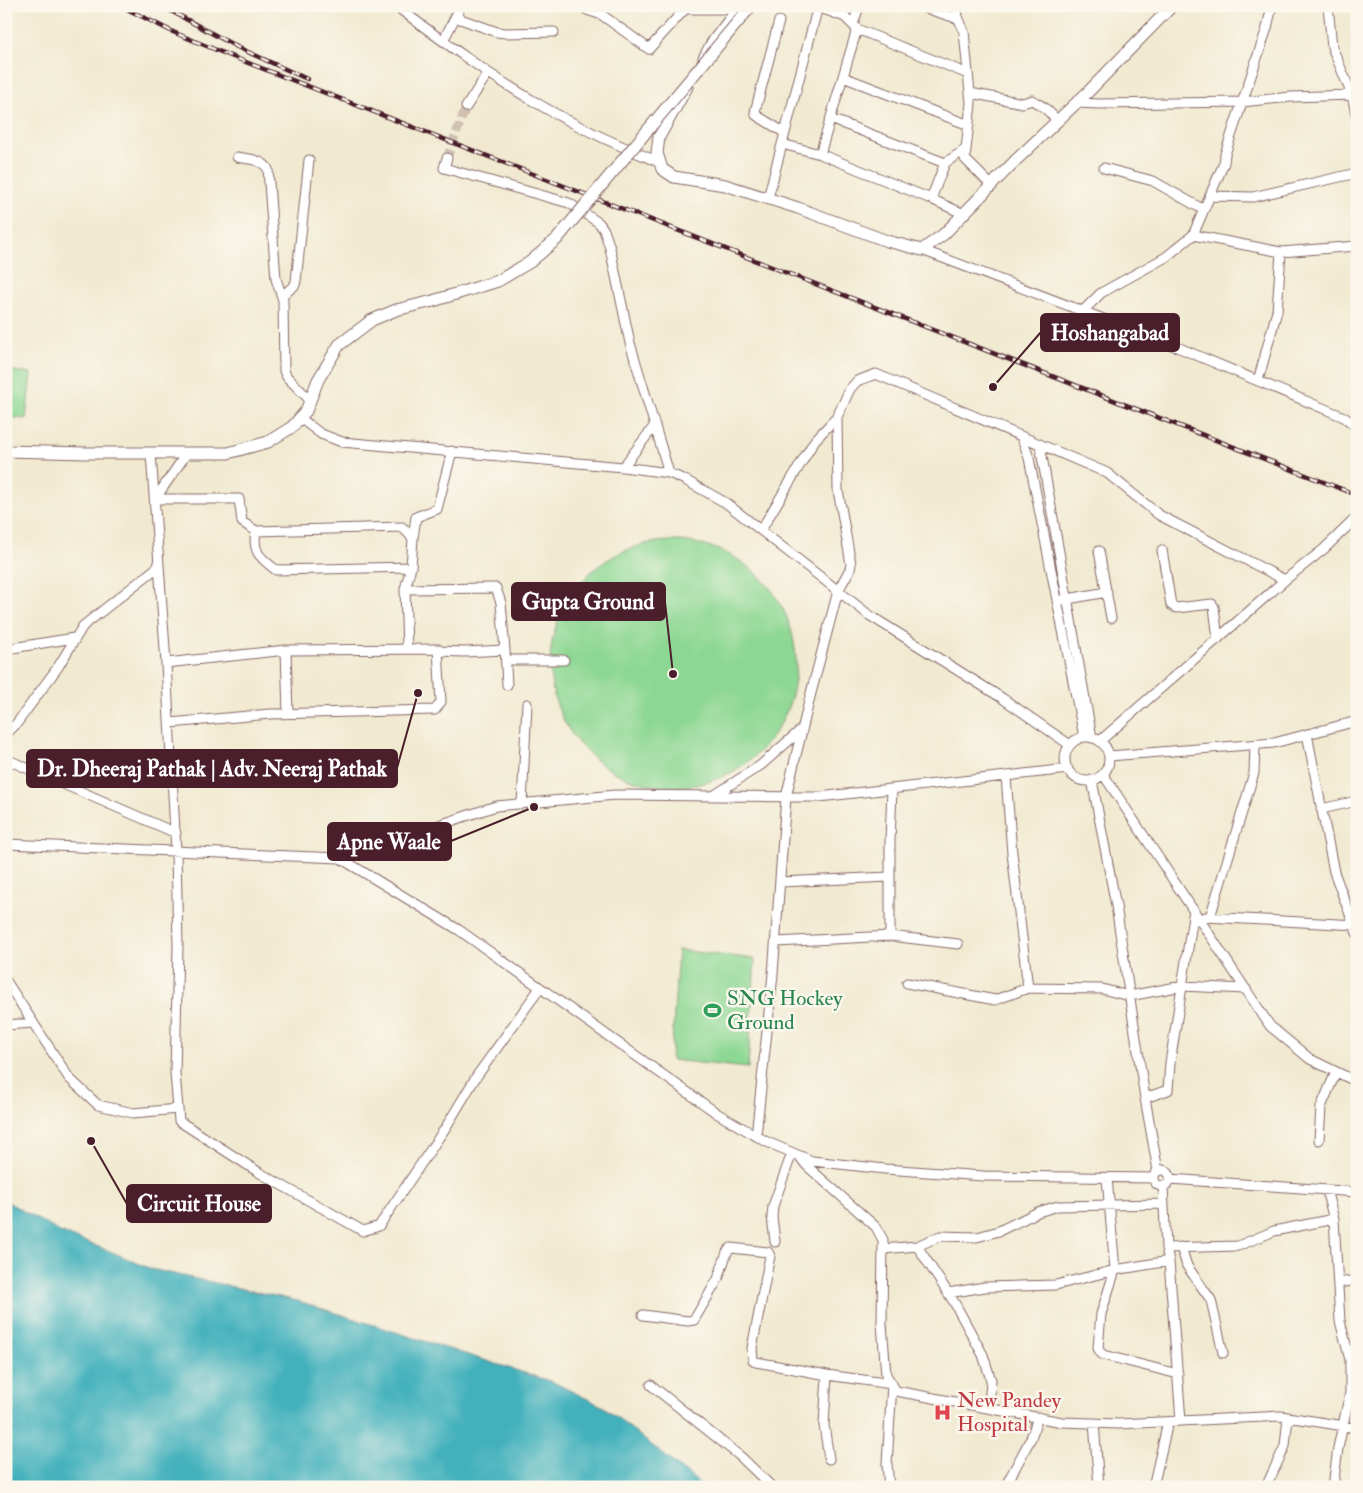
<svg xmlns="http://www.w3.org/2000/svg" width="1363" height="1493" font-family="'IM FELL Double Pica',serif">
	<rect width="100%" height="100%" fill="#fbf7ec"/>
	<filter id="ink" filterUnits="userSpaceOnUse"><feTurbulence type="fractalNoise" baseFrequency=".02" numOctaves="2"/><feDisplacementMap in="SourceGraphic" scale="10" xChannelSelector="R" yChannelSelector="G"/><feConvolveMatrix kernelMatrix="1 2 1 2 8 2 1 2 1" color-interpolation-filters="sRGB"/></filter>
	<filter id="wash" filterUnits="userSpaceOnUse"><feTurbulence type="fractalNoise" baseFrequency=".0096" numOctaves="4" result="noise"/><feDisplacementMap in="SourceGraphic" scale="20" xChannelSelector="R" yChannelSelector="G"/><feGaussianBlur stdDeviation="1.12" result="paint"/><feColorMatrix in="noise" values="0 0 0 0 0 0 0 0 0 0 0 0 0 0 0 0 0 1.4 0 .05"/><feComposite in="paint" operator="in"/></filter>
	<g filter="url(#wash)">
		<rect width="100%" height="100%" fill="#f1ead1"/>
		<!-- green -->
		<path fill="#8cd793" stroke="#6b7b5f" d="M6 370 31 373 26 419 6 417Z
			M550 664a123 123 0 1 1 246 0a123 123 0 1 1-246 0Z
			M678 950 755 959 748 1068 671 1060Z"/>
		<!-- water -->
		<path fill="#42b1bc" stroke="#466874" d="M6 1201 60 1232 117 1254 151 1269 298 1301 553 1382 604 1407 704 1487H6Z"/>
	</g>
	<g filter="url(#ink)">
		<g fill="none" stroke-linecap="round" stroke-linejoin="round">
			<!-- minor-tunnel -->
			<path stroke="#d0c1b0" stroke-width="9" stroke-dasharray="9 4.5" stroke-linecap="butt" d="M447 158 466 107"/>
			<defs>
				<path id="minor" d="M396 6C441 40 487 74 535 102 575 126 617 145 659 162
					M585 6 587 10 602 15 649 49 685 9H738
					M919 6 959 19
					M960 6 957 14 964 32 971 103 965 159 992 186
					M1328 6 1332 47 1352 95 1357 118
					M818 7 845 17 857 29 968 74
					M455 17 497 32 505 33 554 32
					M779 21 755 112 756 115 785 133
					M853 25 859 6
					M443 41 461 6
					M843 77 969 125
					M970 93 1023 103 1032 100 1045 108 1058 121
					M1076 103 1099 104 1242 102 1291 97 1352 95 1357 93
					M466 107 488 73
					M831 119 945 163 966 149
					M782 144 820 154 857 29
					M820 154 931 199 964 214
					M237 157C248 159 262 159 268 169L276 279 283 300 284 371 287 377 310 400
					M447 158 444 168 569 203 599 223 604 230 610 248 630 343 669 473
					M1104 168 1153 181 1204 210
					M1210 196 1253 197 1357 173
					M768 198 818 6
					M931 199 945 163
					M1193 235 1281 252 1357 246
					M922 250 1177 347 1344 417 1357 427
					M282 296 295 285 296 281 309 160
					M1083 311 1101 293 1166 257 1193 235 1224 163 1225 154 1267 28 1272 6
					M1258 381 1277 311 1281 252
					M300 418 321 434 342 442 623 467 669 473 685 480 726 503 869 615 1002 698 1070 745
					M1022 438 1029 458 1084 737
					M1040 445 1092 738
					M151 453 166 663 176 851 178 947 175 1073 179 1121 260 1173 363 1231 379 1226 446 1127 476 1077 540 988
					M187 453 155 499H239L242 522 256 531 402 527 413 538 411 567 276 570C261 558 252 553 256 531
					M623 467 655 425
					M761 530 815 440 837 417
					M413 538 416 517 437 509 452 451
					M1162 550 1171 605 1176 608 1212 604 1214 607 1218 639
					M1099 551 1111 618
					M405 589 496 588 501 603 505 650
					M1062 600 1107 592
					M6 649 74 638
					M407 649 405 589 411 567
					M438 651 464 652 505 650 507 685
					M506 660H564
					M166 663 286 650
					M170 723 270 714 435 710 441 702 438 649 286 650 288 713
					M6 734 17 723 58 667 83 626 159 566
					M1307 734 1334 872 1357 933
					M1065 759a22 22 0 1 1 44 0a22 22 0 1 1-44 0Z
					M1100 741 1285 580 1324 549 1356 518
					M1109 756 1274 743 1357 721
					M6 759 176 833
					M1103 774 1270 1026 1310 1059 1357 1082
					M1006 777 1012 853 1028 988
					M1092 780 1116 906 1145 1098 1158 1171
					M713 796 761 765 802 729
					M522 804 527 704
					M1321 809 1357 801
					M6 844 340 858 459 930 718 1114 767 1142 812 1161 885 1169 983 1176 1154 1178
					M340 858 496 806 615 795 819 797 1068 769
					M780 882 890 877
					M1205 917 1357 925
					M1210 917 1254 773 1255 745
					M890 936V841L892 789
					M776 942 890 936 958 944
					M6 981 69 1078 98 1105 133 1113 178 1109
					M907 983 995 1000 1028 988 1102 989 1129 996 1182 986 1246 989
					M6 1025 33 1023
					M1145 1098 1168 1090 1170 1063 1194 910
					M756 1136 773 974 786 797 811 693 838 591 850 569 851 564 838 490 837 417 850 389 857 381 876 374 1107 473 1159 515 1285 580
					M1319 1140 1321 1107 1336 1072
					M799 1156 807 1166 876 1227 883 1240 882 1324 886 1375 896 1391 1062 1422 1119 1424 1281 1416 1357 1428
					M1154 1178a8 8 0 1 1 16 0a8 8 0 1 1-16 0Z
					M1107 1178 1115 1270 1101 1314 1098 1348 1100 1352 1103 1355 1178 1374
					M1170 1179 1357 1192
					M1163 1186 1166 1248 1169 1261 1181 1421
					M1326 1190 1334 1219 1340 1321 1350 1360V1393L1338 1448 1334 1479 1335 1487
					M775 1242 772 1217 773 1206 792 1153
					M917 1246 954 1302 983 1355 991 1380 989 1408
					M1181 1247 1187 1266 1211 1300 1223 1353
					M1166 1248 1238 1246 1274 1231 1334 1219
					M883 1249 917 1246 940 1236 977 1237 999 1231 1038 1212 1058 1206 1164 1204
					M1338 1283 1357 1280
					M948 1293 985 1287 1056 1285 1115 1270 1169 1261
					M643 1315 688 1321 694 1320 718 1279 727 1252 731 1248 768 1252 770 1256 752 1348 753 1360 756 1362 827 1375 892 1384 887 1464 889 1487
					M827 1375 824 1425 829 1459
					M651 1385 741 1457 772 1487
					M1094 1423 1099 1487
					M1005 1487 1031 1438 1038 1417
					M1153 1487 1168 1422
					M1266 1487 1285 1446 1288 1417"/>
				<path id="major" d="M704 58 712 43 740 6
					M687 87 659 137 657 153 662 169 674 177 725 185 798 208 887 241 922 250 944 234 1016 160 1089 91 1172 6
					M6 451 87 453H228L268 442 292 427 306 411 318 380 339 345 372 320 396 310 433 301"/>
			</defs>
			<!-- minor casing -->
			<use href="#minor" stroke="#846665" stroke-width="11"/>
			<!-- major casing -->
			<use href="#major" stroke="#846665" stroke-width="13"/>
			<!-- minor -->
			<use href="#minor" stroke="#fff" stroke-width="9"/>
			<!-- major -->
			<use href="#major" stroke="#fff" stroke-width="11"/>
			<defs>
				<path id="rail" d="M121 6 173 32 233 57 1357 495
					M162 6 237 47 307 79"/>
			</defs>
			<!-- rail casing -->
			<use href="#rail" stroke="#4a1f2b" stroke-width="4.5"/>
			<!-- rail -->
			<use href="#rail" stroke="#fbf7ec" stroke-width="2.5" stroke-dasharray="8" stroke-linecap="butt"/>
			<defs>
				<path id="major-bridge" d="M433 301 498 281 530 262 557 239 751 6"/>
			</defs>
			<!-- major-bridge casing -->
			<use href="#major-bridge" stroke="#846665" stroke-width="13" stroke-linecap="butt"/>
			<!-- major-bridge -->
			<use href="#major-bridge" stroke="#fff" stroke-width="11"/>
		</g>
	</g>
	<!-- icons -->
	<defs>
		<symbol id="stadium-bare" viewBox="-9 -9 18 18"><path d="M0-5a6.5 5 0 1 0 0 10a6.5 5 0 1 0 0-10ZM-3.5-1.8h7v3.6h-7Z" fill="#2e9e5b" stroke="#fbf7ec" stroke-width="2.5" paint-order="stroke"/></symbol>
		<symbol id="hospital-bare" viewBox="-9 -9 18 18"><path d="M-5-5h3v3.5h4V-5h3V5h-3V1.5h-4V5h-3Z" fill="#e0444e" stroke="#fbf7ec" stroke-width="2.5" paint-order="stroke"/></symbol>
	</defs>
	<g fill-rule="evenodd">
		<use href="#stadium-bare" x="700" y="998" width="25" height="25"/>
		<use href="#hospital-bare" x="930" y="1400" width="25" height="25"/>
	</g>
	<g text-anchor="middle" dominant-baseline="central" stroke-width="5" stroke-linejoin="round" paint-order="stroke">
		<!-- leisure labels -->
		<g font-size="21" fill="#27864d" stroke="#fbf7ec" text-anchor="start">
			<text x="727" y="998">SNG Hockey<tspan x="727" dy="24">Ground</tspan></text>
		</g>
		<!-- health labels -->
		<g font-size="21" fill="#be3a42" stroke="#fbf7ec" text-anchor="start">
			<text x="957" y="1400">New Pandey<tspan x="957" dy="24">Hospital</tspan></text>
		</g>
	</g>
	<!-- callouts -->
	<path fill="none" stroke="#4a1f2b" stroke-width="2" d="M993 387L1041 332M673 674L665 602M418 693L397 768M534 807L451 841M91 1141L127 1204"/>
	<g fill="#4a1f2b" stroke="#fbf7ec" stroke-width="2">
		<circle cx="993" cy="387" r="5"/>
		<circle cx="673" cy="674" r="5"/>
		<circle cx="418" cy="693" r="5"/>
		<circle cx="534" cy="807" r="5"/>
		<circle cx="91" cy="1141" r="5"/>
	</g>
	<g fill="#4a1f2b" stroke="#4a1f2b" stroke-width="2">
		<rect x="1041" y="314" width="138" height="37" rx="5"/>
		<rect x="512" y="583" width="153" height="37" rx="5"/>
		<rect x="27" y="750" width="370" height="37" rx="5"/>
		<rect x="328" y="823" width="123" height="37" rx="5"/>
		<rect x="127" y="1185" width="144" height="37" rx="5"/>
	</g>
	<g font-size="22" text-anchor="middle" font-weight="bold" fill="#fff">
		<text x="1110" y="340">Hoshangabad</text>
		<text x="588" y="609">Gupta Ground</text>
		<text x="212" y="776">Dr. Dheeraj Pathak | Adv. Neeraj Pathak</text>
		<text x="389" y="849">Apne Waale</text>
		<text x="199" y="1211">Circuit House</text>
	</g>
	<!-- margin -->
	<rect width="1363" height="1493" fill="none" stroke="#fbf7ec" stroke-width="25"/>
</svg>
